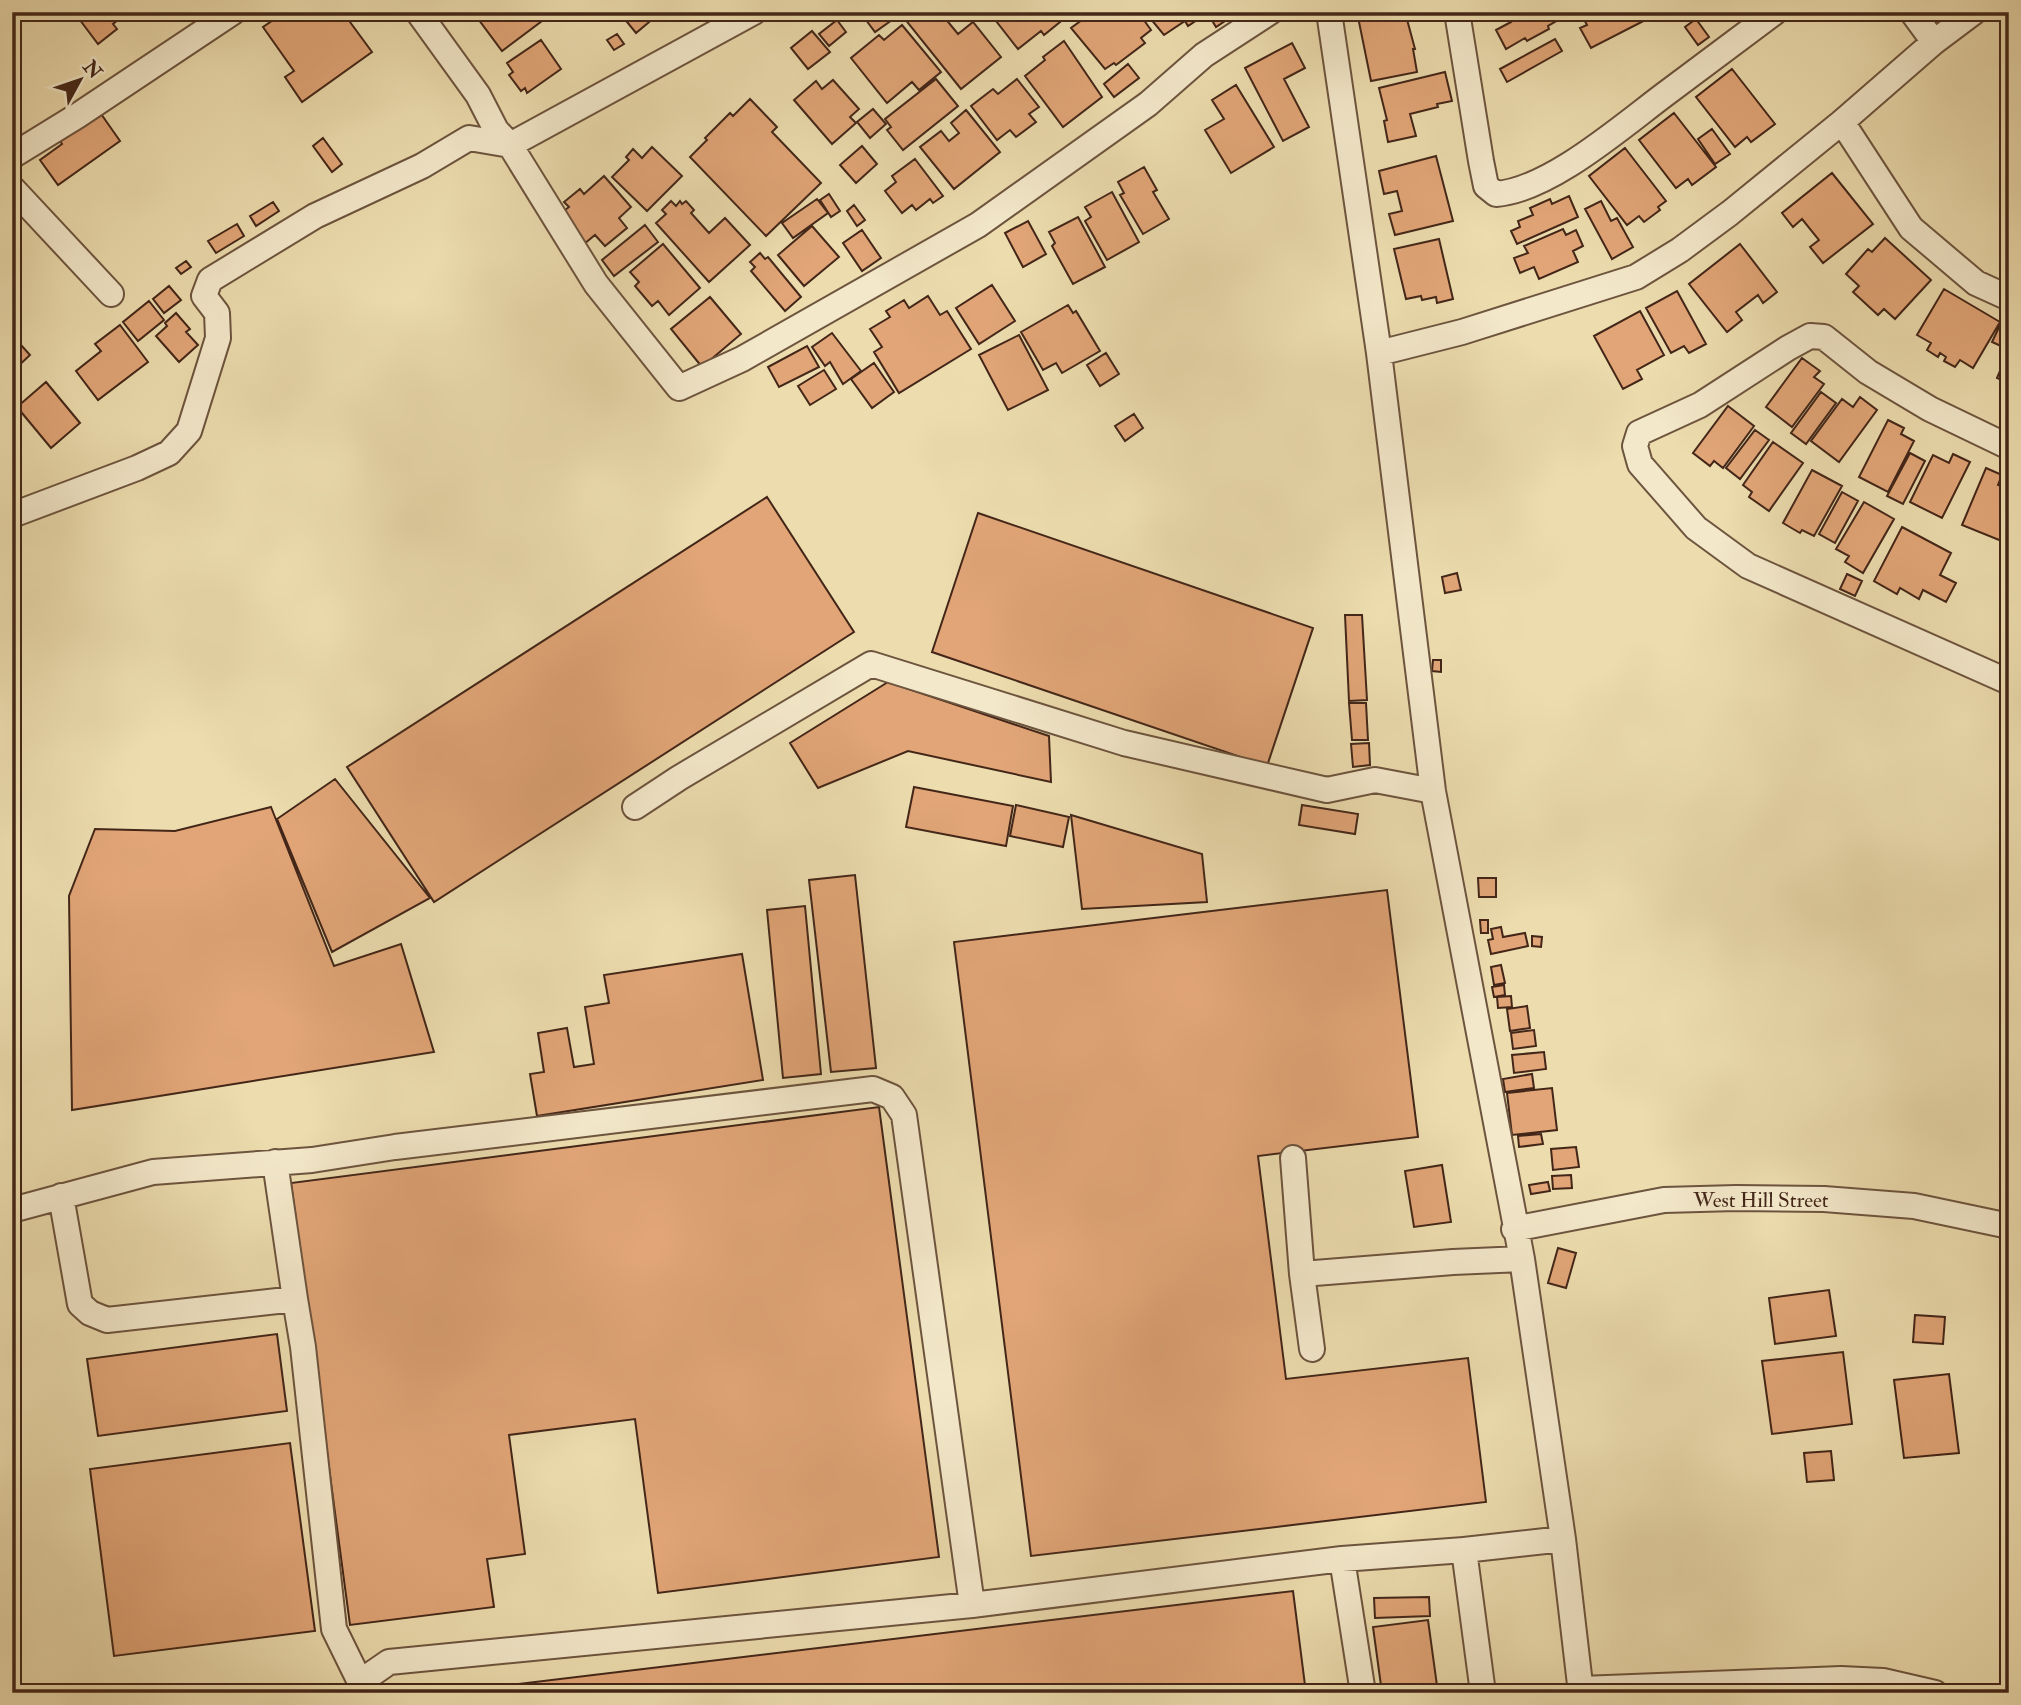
<svg xmlns="http://www.w3.org/2000/svg" width="2021" height="1705" font-family="'IM FELL Double Pica',serif">
	<rect width="100%" height="100%" fill="#ecdcae"/>
	<filter id="stains"><feTurbulence type="fractalNoise" baseFrequency=".00286" numOctaves="4"/><feColorMatrix values="0 0 0 0 .2 0 0 0 0 .09 0 0 0 0 .02 0 0 0 .5 -.17"/></filter>
	<radialGradient id="worn" r=".72"><stop offset=".6" stop-color="#630" stop-opacity="0"/><stop offset="1" stop-color="#630" stop-opacity=".3"/></radialGradient>
	<!-- building -->
	<path fill="#e1a577" stroke="#432618" stroke-width="2" d="M12 12H31L12 27Z
		M74 12H128L113 24 117 29 98 44Z
		M285 12H363L350 22 372 52 302 102 285 77 294 71 263 27Z
		M473 12H554L502 51Z
		M619 12H661L636 33Z
		M856 12H897L899 15 875 32 863 16 860 18Z
		M911 12H940L958 34 973 22 1001 57 961 89 904 18Z
		M989 12H1053L1060 22 1044 35 1041 31 1018 49Z
		M1093 12H1138L1151 30 1141 38 1145 43 1116 65 1114 63 1105 69 1071 28Z
		M1145 12H1197L1200 18 1188 26 1185 21 1164 35Z
		M1207 12H1232L1234 15 1216 27Z
		M1382 12H1405L1415 49H1413L1417 72 1371 81 1358 17Z
		M1506 12H1563L1565 16 1548 26 1549 29 1527 41 1525 38 1506 49 1496 30 1511 22Z
		M1580 12H1661L1591 48 1580 28 1587 25Z
		M1696 19 1709 37 1698 45 1685 27Z
		M837 20 846 32 829 46 819 34Z
		M902 25 941 72 919 90 912 82 887 103 851 58 879 35 884 40Z
		M812 31 830 52 808 69 791 48Z
		M617 34 624 44 614 50 607 40Z
		M1555 39 1562 51 1507 82 1500 69Z
		M541 40 561 69 527 93 525 88 521 91 509 75 513 72 507 63Z
		M1064 41 1102 97 1063 127 1025 76 1045 60 1043 57Z
		M1292 43 1305 68 1284 79 1309 127 1283 141 1245 68Z
		M1128 64 1139 78 1114 97 1104 84Z
		M1732 69 1775 124 1751 142 1747 137 1735 147 1696 97Z
		M1445 72 1452 101 1437 104 1438 107 1410 114 1416 136 1388 142 1384 121 1387 120 1379 88Z
		M936 79 958 106 903 150 887 130 891 127 885 119Z
		M1017 79 1039 107 1029 114 1036 122 1016 137 1010 130 997 140 971 106 993 89 998 94Z
		M833 80 859 109 850 117 856 123 832 144 794 100 816 81 822 89Z
		M1236 85 1274 147 1231 173 1205 130 1224 119 1212 100Z
		M750 99 777 127 772 132 821 183 766 236 690 157 707 140 705 138 730 113 733 116Z
		M873 109 886 124 870 138 857 122Z
		M966 110 1000 152 954 189 920 147 941 131 949 141 959 133 951 123Z
		M99 111 120 141 58 185 40 160 62 144 59 139Z
		M1674 113 1716 167 1692 185 1688 179 1676 188 1639 140Z
		M1712 129 1730 154 1715 164 1698 139Z
		M323 138 342 164 332 172 313 146Z
		M862 146 877 164 856 183 840 165Z
		M652 147 682 176 647 211 612 177 629 160 626 157 633 149 642 158Z
		M1625 148 1666 201 1658 207 1660 210 1644 222 1639 216 1627 225 1589 176Z
		M1436 156 1453 221 1395 235 1389 214 1402 211 1397 191 1384 194 1379 171Z
		M915 159 943 196 933 203 930 199 916 210 912 205 902 213 885 191 896 182 892 176Z
		M1144 167 1157 190 1153 192 1169 219 1143 234 1120 195 1124 193 1118 182Z
		M1832 173 1873 224 1823 263 1810 247 1819 240 1802 219 1793 227 1782 213Z
		M604 176 631 207 619 218 627 228 605 246 595 235 584 244 560 214 569 207 564 202 580 189 584 194Z
		M1112 192 1139 242 1107 260 1085 221 1091 217 1085 207Z
		M829 194 840 211 831 217 820 200Z
		M1569 196 1578 217 1517 244 1511 231 1520 227 1518 221 1533 215 1530 208 1550 199 1552 204Z
		M817 199 828 213 793 238 782 223Z
		M671 201 676 206 680 201 682 204 686 201 694 210 691 213 709 233 725 218 750 245 709 282 656 223 666 214 662 210Z
		M1601 201 1611 221 1617 218 1633 247 1612 259 1585 209Z
		M273 202 279 211 256 226 250 216Z
		M854 205 865 220 857 226 847 211Z
		M1078 217 1105 267 1073 284 1052 246 1055 243 1049 232Z
		M1028 221 1046 254 1023 267 1005 233Z
		M237 224 244 236 216 253 208 241Z
		M645 225 658 242 614 276 602 260Z
		M812 226 839 257 804 286 778 255Z
		M1563 229 1566 235 1576 230 1583 246 1573 251 1578 262 1539 279 1534 267 1520 273 1514 258 1528 253 1524 246Z
		M862 230 881 258 862 271 843 243Z
		M1885 238 1931 280 1895 319 1884 309 1878 315 1853 292 1859 286 1846 274 1868 249 1872 252Z
		M1439 239 1453 299 1437 303 1436 297 1422 300 1421 296 1406 299 1394 249Z
		M663 244 700 288 669 315 658 301 652 306 635 286 639 282 630 272Z
		M1740 244 1777 292 1763 303 1758 295 1736 312 1742 320 1727 332 1689 284Z
		M760 253 765 259 768 257 801 297 785 311 751 271 755 267 750 262Z
		M186 261 191 267 181 274 176 268Z
		M992 285 1015 321 979 344 956 308Z
		M169 286 181 300 164 313 153 299Z
		M1944 289 2000 322 1973 368 1960 360 1955 367 1944 361 1946 357 1940 353 1938 357 1927 350 1931 343 1917 335Z
		M1677 291 1706 344 1689 353 1684 346 1671 353 1646 308Z
		M928 296 940 315 947 311 971 349 899 393 874 352 882 347 870 329 890 317 886 311 904 300 909 308Z
		M710 297 741 334 702 367 671 329Z
		M149 301 164 320 138 341 123 322Z
		M1068 305 1073 313 1076 311 1100 351 1062 373 1056 363 1043 370 1021 332Z
		M1640 311 1664 355 1637 370 1642 379 1623 389 1594 336Z
		M176 313 190 329 186 332 198 345 179 362 156 336 167 326 165 323Z
		M2001 323 2009 328V336L2003 347 1992 342Z
		M120 325 148 362 98 400 76 371 101 351 95 344Z
		M832 333 861 371 843 384 830 362 825 366 812 347Z
		M12 335 30 355 12 372Z
		M1019 335 1048 390 1008 410 979 355Z
		M807 346 819 367 779 387 768 367Z
		M2009 350V383L1997 378Z
		M1106 353 1119 374 1100 386 1087 365Z
		M1802 358 1820 371 1814 377 1824 384 1792 427 1766 407Z
		M874 363 894 392 872 408 851 379Z
		M824 370 836 389 810 405 798 386Z
		M46 382 80 423 51 448 17 407Z
		M1821 392 1836 403 1806 444 1791 433Z
		M1860 397 1877 410 1839 462 1811 441 1842 399 1853 407Z
		M1728 406 1754 426 1723 468 1714 461 1710 466 1693 453Z
		M1134 414 1143 428 1125 441 1115 426Z
		M1888 420 1904 428 1901 434 1914 441 1888 492 1859 477Z
		M1755 430 1769 440 1740 479 1726 468Z
		M1773 442 1803 463 1769 511 1749 497 1752 492 1743 485Z
		M1910 453 1925 461 1903 504 1887 496Z
		M1953 454 1970 462 1942 518 1910 502 1933 455 1949 463Z
		M1986 468 2002 475 1998 485 2009 489V544L1962 525Z
		M1812 470 1842 486 1814 536 1802 530 1800 533 1783 523Z
		M1842 492 1858 501 1835 543 1819 534Z
		M767 497 854 632 434 902 347 767Z
		M1864 502 1894 519 1863 573 1845 562 1849 556 1836 549Z
		M978 513 1313 628 1267 766 932 652Z
		M1902 527 1951 553 1940 575 1956 583 1946 602 1923 590 1919 599 1900 588 1897 594 1874 581Z
		M1457 573 1461 590 1445 593 1442 577Z
		M1847 574 1862 581 1855 596 1840 589Z
		M1345 615H1362L1367 700 1349 701Z
		M1433 660H1441V672L1432 671Z
		M888 682 1049 736 1051 782 908 751 818 788 790 743Z
		M1349 703H1366L1368 740H1352Z
		M1369 743 1370 765 1353 767 1351 744Z
		M335 779 430 898 332 952 277 819Z
		M914 787 1013 806 1006 846 906 827Z
		M1016 805 1069 817 1063 847 1010 836Z
		M1302 805 1358 814 1355 834 1299 825Z
		M271 807 334 966 401 944 434 1052 72 1110 69 896 95 829 175 831Z
		M1071 815 1202 854 1207 902 1082 909Z
		M855 875 876 1068 831 1072 809 880Z
		M1478 878H1496V897H1479Z
		M1387 890 1418 1137 1258 1156 1286 1379 1468 1358 1486 1502 1031 1556 954 942Z
		M805 906 821 1074 783 1078 767 910Z
		M1480 920H1488V933H1481Z
		M1501 927 1503 937 1525 933 1528 946 1491 954 1488 940 1493 939 1491 929Z
		M1532 936 1542 937 1541 947 1532 946Z
		M742 954 763 1080 537 1116 530 1074 544 1072 538 1033 567 1028 574 1067 594 1064 585 1007 609 1003 604 975Z
		M1501 965 1505 983 1494 985 1491 967Z
		M1504 985 1505 995 1494 997 1492 987Z
		M1511 996 1512 1007 1498 1008 1497 997Z
		M1527 1006 1530 1028 1510 1031 1507 1009Z
		M1534 1030 1536 1046 1513 1049 1511 1033Z
		M1544 1052 1546 1069 1514 1073 1512 1055Z
		M1532 1074 1534 1088 1505 1092 1503 1079Z
		M1552 1088 1557 1130 1512 1135 1507 1093Z
		M879 1107 939 1557 658 1593 635 1419 509 1435 525 1554 487 1559 494 1607 350 1625 291 1183Z
		M1541 1134 1543 1144 1519 1147 1518 1136Z
		M1576 1147 1579 1167 1553 1170 1551 1149Z
		M1442 1165 1451 1222 1414 1227 1405 1171Z
		M1571 1175 1572 1188 1553 1189 1552 1176Z
		M1548 1182 1550 1191 1531 1194 1529 1185Z
		M1558 1248 1576 1253 1566 1288 1548 1283Z
		M1829 1290 1836 1336 1775 1344 1769 1298Z
		M1915 1315 1945 1317 1943 1344 1913 1342Z
		M277 1334 287 1411 98 1436 87 1359Z
		M1843 1352 1852 1424 1772 1434 1762 1361Z
		M1949 1374 1959 1453 1904 1458 1894 1380Z
		M290 1443 315 1631 114 1656 90 1469Z
		M1831 1451 1834 1480 1807 1482 1804 1453Z
		M1293 1591 1306 1693H443Z
		M1429 1597 1430 1616 1375 1618 1374 1598Z
		M1428 1620 1438 1693H1382L1373 1627Z"/>
	<g fill="none" stroke-linecap="round" stroke-linejoin="round">
		<defs>
			<path id="minor" d="M418 12 478 95 496 130 510 145 596 284 679 388 742 359 978 225 1148 104 1204 55 1270 12
				M1329 12 1379 353 1433 791 1522 1259 1563 1539 1581 1693
				M1457 12 1481 161 1486 186 1496 194C1549 190 1620 128 1664 95 1700 68 1737 40 1775 12
				M1912 12 1934 42
				M1842 122 1911 228 1976 283 2009 298
				M12 156 77 116 233 12
				M12 188 111 294
				M1379 353 1462 332 1636 277 1680 250 1730 213 1842 122 1934 42 1974 12
				M2009 447 1930 409 1868 372 1824 337 1810 336 1788 348 1700 405 1639 433 1635 446 1640 464 1696 528 1748 566 2009 682
				M15 514 137 468 169 453 189 431 218 338 217 313 204 296 210 280 315 216 422 166 469 138 510 145 754 12
				M635 807 679 778 871 664 1124 743 1327 790 1375 780 1433 791
				M1293 1158 1302 1274 1312 1349
				M275 1162 295 1299
				M61 1196 80 1304 90 1313 107 1320 295 1299 303 1347 334 1629 360 1682
				M12 1210 153 1172 312 1160 395 1147 873 1089 892 1097 904 1115 972 1605
				M1514 1229 1664 1200 1736 1198 1824 1199 1914 1206 2009 1226
				M1302 1274 1453 1262 1522 1259
				M1464 1550 1483 1693
				M1342 1559 1363 1693
				M1581 1689 1841 1679 1883 1681 1935 1693
				M358 1693 360 1682 389 1662 972 1605 1342 1559 1464 1550 1563 1539"/>
		</defs>
		<!-- minor casing -->
		<use href="#minor" stroke="#6d543e" stroke-width="28"/>
		<!-- minor -->
		<use href="#minor" stroke="#f3e8ca" stroke-width="24"/>
	</g>
	<g text-anchor="middle" dominant-baseline="central" stroke-width="6" stroke-linejoin="round" paint-order="stroke">
		<!-- street labels -->
		<g font-size="21" fill="#432618" stroke="#f3e8ca">
			<text x="1761" y="1200">West Hill Street</text>
		</g>
	</g>
	<!-- margin -->
	<rect width="2021" height="1705" fill="none" stroke="#ecdcae" stroke-width="42"/>
	<rect x="14" y="14" width="1993" height="1677" fill="none" stroke="#432618" stroke-width="3.5"/>
	<rect x="21" y="21" width="1979" height="1663" fill="none" stroke="#432618" stroke-width="2"/>
	<!-- north arrow -->
	<g transform="translate(80 80) rotate(50)" stroke="#f3e8ca" stroke-width="5" paint-order="stroke">
	<path d="M0-5L12 26L0 18L-12 26Z" fill="#432618"/>
	<text y="-10" font-size="19" font-weight="bold" text-anchor="middle" fill="#432618">N</text>
	</g>
	<rect width="100%" height="100%" filter="url(#stains)"/>
	<rect width="100%" height="100%" fill="url(#worn)"/>
</svg>
